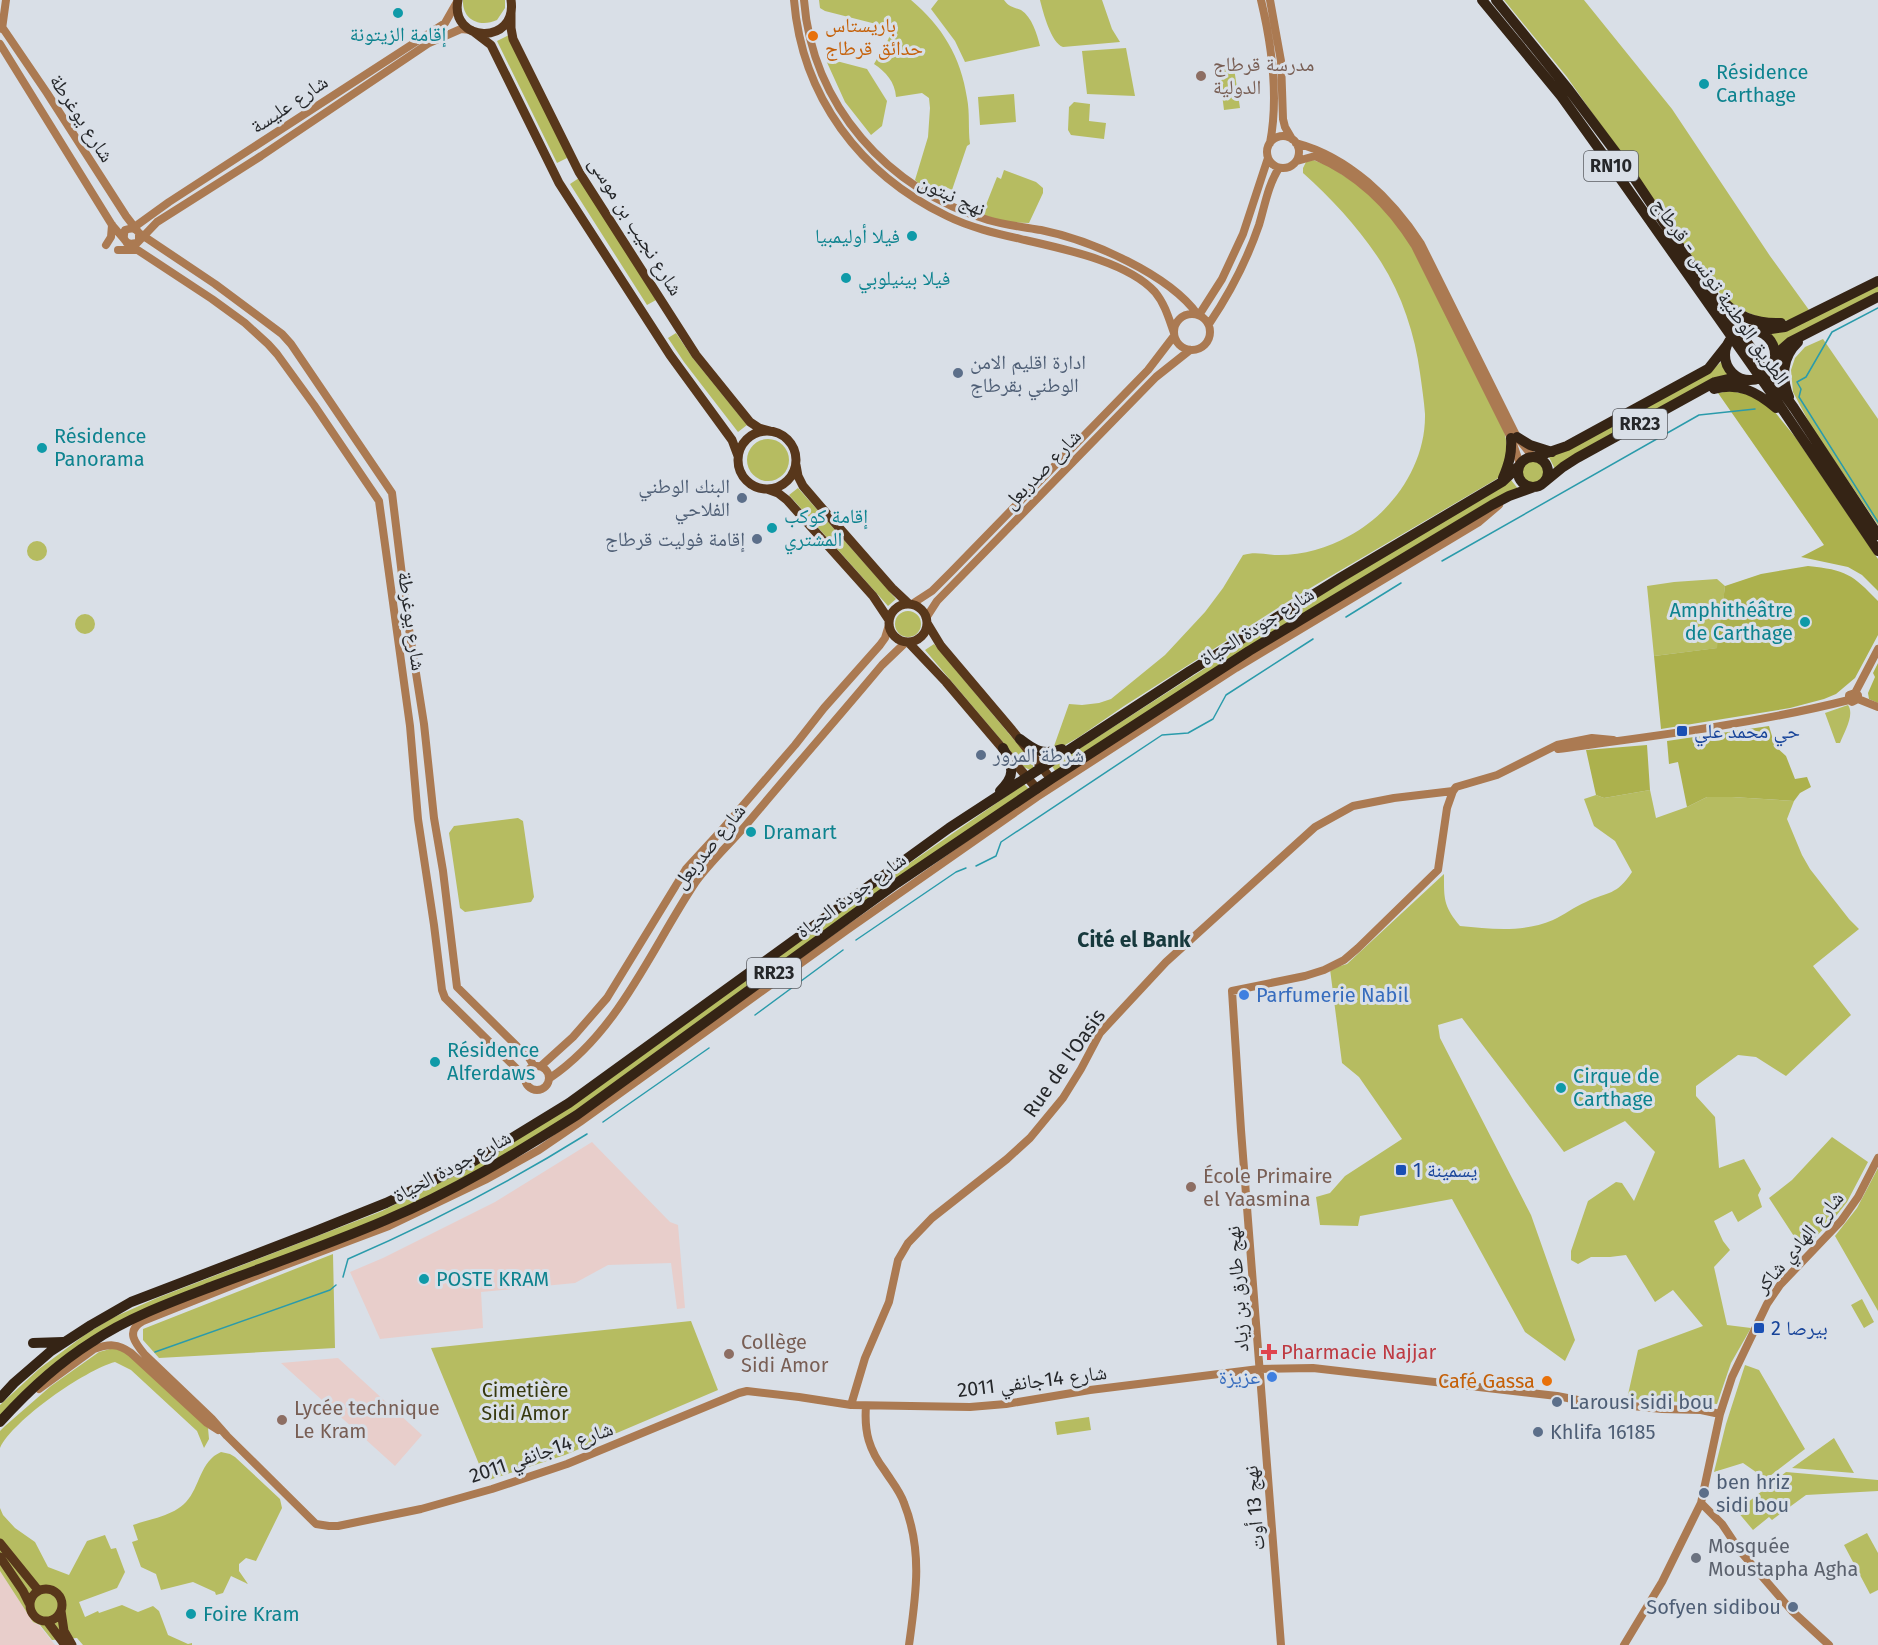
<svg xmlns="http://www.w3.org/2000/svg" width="1878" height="1645" font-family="'Fira Sans','Noto Naskh Arabic',sans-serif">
	<rect width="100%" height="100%" fill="#d9dfe7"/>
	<!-- industrial -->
	<path fill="#e8cecb" d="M592 1142 670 1222 678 1225 685 1308 677 1309 671 1263 608 1265 575 1283 481 1292 483 1328 380 1339 350 1272 383 1258 495 1202Z
		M338 1358 422 1435 395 1466 281 1363Z
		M0 1571 33 1622 39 1625 55 1645H0Z"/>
	<!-- green -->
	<path fill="#b6bc61" d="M463 0H505V8L497 20C480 28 462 20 463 0Z
		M808 0H911C942 26 961 57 967 98 970 113 968 129 970 144L967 146 952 190 946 187 940 197 919 184 915 180 928 137 930 108 929 98 922 93 896 97C895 82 886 72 874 64L888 40 892 30 884 26 825 11 820 8 819 0Z
		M938 0H1004C1009 7 1013 7 1021 10 1032 17 1037 34 1040 46L965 62 955 41 931 9Z
		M1040 0H1102L1112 29 1120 42 1063 47C1051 43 1043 12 1040 0Z
		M1504 0H1584L1672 109 1770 256 1809 310 1791 320 1771 322 1729 305 1702 270 1567 77Z
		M509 35 569 157 557 163 497 41Z
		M1126 48 1135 96 1087 94 1082 51Z
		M825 58 867 69 887 101 882 126 871 135 845 102Z
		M1234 68 1240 108 1224 110 1219 70Z
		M1014 94 1016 122 980 125 978 97Z
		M1074 102 1090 104 1089 121 1106 123 1104 139 1071 135 1068 130 1069 107Z
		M1313 160 1329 166 1370 193 1402 227 1503 427C1509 448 1508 457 1500 477L1295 597 1124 706 1079 737 1060 748 1053 749 1069 704 1082 705 1099 703 1111 699 1165 655 1205 612 1223 588 1243 555C1256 551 1266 555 1279 555 1303 555 1328 548 1349 536 1392 513 1426 465 1425 414 1424 401 1422 387 1420 373 1415 335 1402 295 1381 262 1359 228 1333 200 1303 173V168L1306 162Z
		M1004 170 1036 182 1043 188V193L1029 223 1008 222 982 215 997 177 1001 179Z
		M579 178 656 300 647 305 570 184Z
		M1878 284V294L1777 348 1769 334Z
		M676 333 692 357 747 425 738 432 684 362 668 338Z
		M1823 339 1878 419V525L1811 426 1793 392 1791 370 1795 358 1805 347Z
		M1721 362 1730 377 1555 469 1549 457 1710 372Z
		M747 460a21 21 0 1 1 42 0a21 21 0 1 1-42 0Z
		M1521 472a12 12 0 1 1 24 0a12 12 0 1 1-24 0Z
		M1511 480 1519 490 1057 774 1052 766 1301 607Z
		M798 488 896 599 888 606 789 495Z
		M27 551a10 10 0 1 1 20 0a10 10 0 1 1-20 0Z
		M1717 579 1725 586 1718 648 1654 656 1647 586 1674 582Z
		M895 624a13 13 0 1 1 26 0a13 13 0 1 1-26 0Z
		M75 624a10 10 0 1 1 20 0a10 10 0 1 1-20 0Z
		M934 644 1031 760 1034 769 1030 770 1024 767 925 650Z
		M1848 705C1855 715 1844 732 1840 743H1836L1825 713Z
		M1024 784 1029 789 574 1113 479 1171 386 1218 117 1325 0 1418V1405L39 1369 86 1334 112 1318 157 1298 382 1211 475 1164Z
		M1650 790 1656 818 1687 807 1707 797H1732L1794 801 1787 819 1802 855 1810 869 1849 919 1859 929 1813 966 1851 1015 1786 1076 1756 1057 1738 1055 1696 1086V1096L1715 1117 1719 1168 1744 1159 1761 1189 1758 1195 1762 1207 1738 1222 1732 1211 1714 1221 1723 1241 1730 1250 1714 1267 1727 1325 1751 1328 1731 1363 1717 1404 1627 1399 1638 1350 1703 1326 1673 1290 1655 1302 1626 1255 1610 1257H1591L1578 1264 1571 1260V1251L1588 1201 1616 1182 1622 1183 1634 1201 1655 1152 1625 1121 1564 1152 1462 1018 1438 1025 1440 1038 1531 1215 1575 1340 1565 1361 1525 1332 1452 1199 1360 1216 1358 1226 1320 1225 1316 1197 1330 1193 1345 1176 1402 1139 1359 1077 1342 1063 1330 969 1347 964 1444 874C1444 898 1443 906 1460 926 1491 929 1523 933 1553 920 1564 915 1574 907 1586 902 1609 891 1616 896 1632 872L1615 841 1594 826 1584 799 1596 795 1604 798Z
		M518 818 523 821 534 897 531 902 465 912 460 908 449 833 454 826Z
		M1832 1137 1868 1162 1847 1202 1836 1216 1803 1250 1769 1198 1792 1180Z
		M1878 1168V1311L1835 1236 1857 1208Z
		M333 1254 335 1348 159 1358 143 1340V1329Z
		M1862 1299 1874 1322 1864 1328 1851 1305Z
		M691 1321 718 1390 565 1455 486 1481 431 1348Z
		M110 1349H119L125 1351 208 1428 209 1439 204 1448 197 1431 131 1370 115 1362C85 1370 13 1420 0 1448V1431L5 1426 51 1386 99 1352Z
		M1745 1365 1759 1370 1805 1449 1766 1479 1743 1463 1714 1472 1726 1424Z
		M1089 1417 1091 1430 1057 1435 1055 1422Z
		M1834 1438 1854 1473 1792 1468Z
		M221 1452 230 1454 235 1457 280 1499 282 1508 256 1561 246 1558 239 1564V1571L248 1584 231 1576 223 1593 216 1595 215 1592 193 1582 161 1590 156 1574 141 1567 132 1542 138 1540 133 1525C150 1519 173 1516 186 1502 200 1487 200 1461 221 1452Z
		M1786 1472 1878 1480V1491L1806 1495 1772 1520 1769 1517 1753 1530 1737 1511Z
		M0 1508 3 1515 15 1528 35 1542 48 1567 69 1575 87 1541 105 1535 111 1549 116 1548 125 1572 117 1588 79 1602 85 1617 98 1611 99 1613 122 1605 138 1612 153 1606 159 1611 168 1635 188 1644 192 1643V1645H83L77 1638 52 1640 40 1625 33 1622 0 1571Z
		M1867 1533 1878 1553V1590L1870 1594 1844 1545Z"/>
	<!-- forest -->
	<path fill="#acb14d" d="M1730 391 1751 395 1774 411 1796 438 1878 559V591L1862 575 1848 567 1801 557 1824 545 1718 393Z
		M1808 566C1846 570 1852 574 1878 601V635L1855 678 1836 694 1824 699 1790 708 1661 729 1654 656 1717 648 1725 586 1761 574Z
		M1878 663V703L1869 699 1868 693 1875 677 1873 673Z
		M1769 726 1775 746 1786 756 1795 779 1807 777 1811 787 1800 793 1794 801 1732 797H1707L1687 807 1678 762 1669 764 1667 741Z
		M1647 745 1650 790 1604 798 1596 795 1586 750Z"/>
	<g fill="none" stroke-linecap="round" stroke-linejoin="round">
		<!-- stream -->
		<path stroke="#2a9bab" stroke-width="1.5" d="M1878 308 1832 332 1806 377 1797 382 1801 389 1799 397 1878 522
			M1442 561 1699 415 1755 409
			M1346 617 1401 583
			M976 866 996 856 1001 842 1162 735 1188 733 1213 719 1226 695 1313 639
			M856 940 956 872 966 868
			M755 1015 843 950
			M603 1122 709 1048
			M343 1277 348 1259C431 1223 510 1182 587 1134
			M155 1352 330 1290 336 1285"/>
		<!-- minor -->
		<path stroke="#ab7a52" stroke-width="8" d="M794 0C802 97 860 174 947 216 971 228 999 234 1025 240 1064 249 1128 262 1155 292 1165 304 1169 319 1174 333
			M804 0C812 105 888 190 988 220 1005 225 1023 227 1041 230 1090 240 1169 274 1198 315
			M1261 0C1272 46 1279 96 1270 143
			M1270 0 1281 61 1283 119 1285 127 1292 139
			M0 24 47 93 126 216 136 229
			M2 29 6 0
			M0 44 112 225 124 239
			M1267 152a16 16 0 1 1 32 0a16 16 0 1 1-32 0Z
			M1296 143C1349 157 1392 199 1421 244L1517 437 1533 457
			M1297 161 1315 156C1357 174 1391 207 1415 246L1511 438 1520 464
			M133 228 169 202 445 23 457 2
			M139 233 215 284 282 334 291 344 392 493 407 616 424 724 434 818 443 871 457 987 529 1058 534 1066
			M139 240V233C135 227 131 228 125 230 123 237 123 241 130 244L137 243 157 222 261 156 429 43 461 29 471 30
			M127 243 212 299 245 323 268 344 277 354 314 405 379 501 410 726 418 819 434 925 442 990 445 998 525 1077
			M106 245 111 237 112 225
			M118 250H137
			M1174 332a18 18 0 1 1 36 0a18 18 0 1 1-36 0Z
			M1199 315 1222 279 1243 234 1268 158
			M1209 324C1230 293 1247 260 1259 225 1265 205 1268 185 1279 168
			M1499 505 1479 522 1236 668 1037 797 847 930 580 1122 539 1150 485 1180 389 1226 256 1276 143 1321C125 1331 135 1343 145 1355L212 1419 227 1436 316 1524 329 1526H338L421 1509 492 1489 567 1464 739 1393 747 1391 799 1397 851 1405 970 1407 1006 1404 1090 1390 1259 1369 1313 1368 1557 1396 1583 1401 1662 1409 1701 1410 1720 1414
			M912 604 932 591 952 571 1148 370 1174 336
			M926 618 937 601 1156 377 1190 350
			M1855 693 1858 695V699L1852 702 1849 700V695L1855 693 1878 649
			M1858 699 1878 707
			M1558 749C1655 736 1753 724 1849 700
			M525 1078a12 12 0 1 1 24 0a12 12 0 1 1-24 0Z
			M541 1066 573 1037 607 998 686 869 720 832 795 745 824 708 880 645 885 638 889 625
			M550 1078C619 1031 650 951 695 883 710 862 730 844 746 825 791 771 837 719 882 665L906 642
			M39 1389 94 1349C108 1344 118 1343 131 1353L207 1423 218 1430
			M851 1405 865 1358 889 1302 898 1260 908 1243 932 1218 1007 1159 1030 1138 1063 1098 1081 1069 1100 1033 1166 962 1315 827 1353 806 1394 798 1453 791
			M866 1406C864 1432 869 1450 885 1471 892 1482 900 1491 904 1503 923 1551 916 1595 909 1645
			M1701 1503 1722 1524 1740 1551 1792 1611 1829 1645
			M1281 1645 1241 1130 1232 991 1305 976 1324 970 1344 960 1358 948 1438 870 1447 808 1453 791 1456 787 1497 775 1557 745 1592 738 1613 740
			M1624 1645 1662 1582 1701 1503 1720 1414 1732 1377 1767 1304 1780 1285 1841 1221 1858 1197 1878 1158"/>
		<!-- major -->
		<path stroke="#58371b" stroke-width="9" d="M458 0C449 43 518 46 511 0
			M511 13V28L513 39 579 172 696 355 750 422 759 428 770 431
			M474 32 491 45 559 183 670 355 732 440 738 456
			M738 460a29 29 0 1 1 58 0a29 29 0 1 1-58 0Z
			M796 465 798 476 803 486 821 507 892 588 909 604
			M767 489 778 493 787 500 873 596 889 620
			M889 623a19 19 0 1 1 38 0a19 19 0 1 1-38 0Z
			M927 623 941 646 1012 730 1051 779
			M908 642 946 682 1037 789
			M0 1543 38 1590
			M0 1557 23 1591 29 1603
			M30 1605a16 16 0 1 1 32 0a16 16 0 1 1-32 0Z
			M61 1611 64 1631 72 1645
			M47 1621 65 1645"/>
		<!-- highway -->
		<path stroke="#352415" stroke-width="10" d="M1482 0 1561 96 1617 174 1772 394 1878 551
			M1496 0 1569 90 1626 166 1698 274 1794 408 1878 535
			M1724 302C1739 318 1760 324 1781 323
			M1725 355a25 25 0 1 1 50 0a25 25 0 1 1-50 0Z
			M1757 331 1785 327 1878 281
			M1775 363 1782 349 1790 342 1878 297
			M1714 389C1739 382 1757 392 1776 408
			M1789 397C1781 378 1782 357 1798 342
			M1517 437 1530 445 1552 452
			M1518 472a15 15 0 1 1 30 0a15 15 0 1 1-30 0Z
			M1535 457 1567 446 1708 369 1727 345
			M1503 478C1509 464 1512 453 1511 438
			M1541 485 1563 467 1577 458 1715 382 1728 379 1746 380
			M1020 739C1034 750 1043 756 1062 749
			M1000 791C1017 774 1012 767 1003 748
			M33 1343 63 1342
			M0 1398 14 1383 51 1351 91 1325 131 1302 316 1231 386 1203 474 1161 569 1103 949 828 1190 671 1340 578 1502 482 1519 466
			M0 1422C27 1392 57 1364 92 1342 129 1317 174 1301 216 1285 272 1264 330 1244 386 1220 453 1192 515 1154 577 1115L897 883 1051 779 1249 651 1492 505 1509 496 1534 487"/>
	</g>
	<!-- markers -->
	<g fill="#0f9aa8" stroke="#d9dfe7" stroke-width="2">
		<circle cx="398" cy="13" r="6"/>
		<circle cx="1704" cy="84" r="6"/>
		<circle cx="912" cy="236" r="6"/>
		<circle cx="846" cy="278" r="6"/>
		<circle cx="42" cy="448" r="6"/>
		<circle cx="772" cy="528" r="6"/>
		<circle cx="1805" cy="622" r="6"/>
		<circle cx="751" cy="832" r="6"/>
		<circle cx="435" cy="1062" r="6"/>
		<circle cx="1561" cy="1088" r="6"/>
		<circle cx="424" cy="1279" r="6"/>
		<circle cx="191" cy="1614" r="6"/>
	</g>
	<g fill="#e8710a" stroke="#d9dfe7" stroke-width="2">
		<circle cx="813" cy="36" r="6"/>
		<circle cx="1547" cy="1381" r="6"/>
	</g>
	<g fill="#8d6e63" stroke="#d9dfe7" stroke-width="2">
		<circle cx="1201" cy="76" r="6"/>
		<circle cx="1191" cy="1187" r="6"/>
		<circle cx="729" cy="1354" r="6"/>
		<circle cx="282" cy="1420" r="6"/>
	</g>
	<g fill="#5c6f8a" stroke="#d9dfe7" stroke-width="2">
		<circle cx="958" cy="373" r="6"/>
		<circle cx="742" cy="498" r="6"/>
		<circle cx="757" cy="539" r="6"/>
		<circle cx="981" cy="755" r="6"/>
		<circle cx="1557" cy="1402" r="6"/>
		<circle cx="1538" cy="1432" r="6"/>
		<circle cx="1704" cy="1493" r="6"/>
		<circle cx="1793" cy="1607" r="6"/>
	</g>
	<g fill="#1a4fb4" stroke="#d9dfe7" stroke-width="2">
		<rect x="1676" y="725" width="12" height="12" rx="3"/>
		<rect x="1395" y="1164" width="12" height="12" rx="3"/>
		<rect x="1753" y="1322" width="12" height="12" rx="3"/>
	</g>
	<g fill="#3f7fe0" stroke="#d9dfe7" stroke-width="2">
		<circle cx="1244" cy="995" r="6"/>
		<circle cx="1272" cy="1377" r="6"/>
	</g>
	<path fill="#e0444e" stroke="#d9dfe7" stroke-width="2" d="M1266 1343h6v6h6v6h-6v6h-6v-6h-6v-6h6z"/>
	<circle fill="#6b7280" stroke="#d9dfe7" stroke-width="2" cx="1696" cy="1558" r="6"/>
	<g text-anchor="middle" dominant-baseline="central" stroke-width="6" stroke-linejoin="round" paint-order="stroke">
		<!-- shield labels -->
		<g fill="#d9dfe7" stroke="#5b5e63" stroke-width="1.5">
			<rect x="1584" y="151" width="54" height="30" rx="4.5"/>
			<rect x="1613" y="409" width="54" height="30" rx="4.5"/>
			<rect x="747" y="958" width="54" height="30" rx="4.5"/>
		</g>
		<g font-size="18" font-weight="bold" fill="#25272a">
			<text x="1611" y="166">RN10</text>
			<text x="1640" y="424">RR23</text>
			<text x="774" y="973">RR23</text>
		</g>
		<!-- food labels -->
		<g font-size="20" fill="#c56008" stroke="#d9dfe7" text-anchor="start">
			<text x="825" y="25">باريستاس<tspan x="825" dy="23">حدائق قرطاج</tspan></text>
			<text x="1535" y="1381" text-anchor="end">Café Gassa</text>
		</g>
		<!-- culture labels -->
		<g font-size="20" fill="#0d838f" stroke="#d9dfe7" text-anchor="start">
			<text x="398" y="34" text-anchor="middle">إقامة الزيتونة</text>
			<text x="1716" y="72">Résidence<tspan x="1716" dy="23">Carthage</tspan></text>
			<text x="900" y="236" text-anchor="end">فيلا أوليمبيا</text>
			<text x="858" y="278">فيلا بينيلوبي</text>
			<text x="54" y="436">Résidence<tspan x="54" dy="23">Panorama</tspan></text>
			<text x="784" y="516">إقامة كوكب<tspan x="784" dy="23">المشتري</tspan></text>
			<text x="1793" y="610" text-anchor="end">Amphithéâtre<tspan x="1793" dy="23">de Carthage</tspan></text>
			<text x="763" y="832">Dramart</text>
			<text x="447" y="1050">Résidence<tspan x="447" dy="23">Alferdaws</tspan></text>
			<text x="1573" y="1076">Cirque de<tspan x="1573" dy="23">Carthage</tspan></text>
			<text x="436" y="1279">POSTE KRAM</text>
			<text x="203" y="1614">Foire Kram</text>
		</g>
		<!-- education labels -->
		<g font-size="20" fill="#785e54" stroke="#d9dfe7" text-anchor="start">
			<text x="1213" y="64">مدرسة قرطاج<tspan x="1213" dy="23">الدولية</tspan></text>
			<text x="1203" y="1176">École Primaire<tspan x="1203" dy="23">el Yaasmina</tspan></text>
			<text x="741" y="1342">Collège<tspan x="741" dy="23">Sidi Amor</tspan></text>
			<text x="294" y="1408">Lycée technique<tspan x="294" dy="23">Le Kram</tspan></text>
		</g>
		<!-- street labels -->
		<g font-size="20" fill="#25272a" stroke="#d9dfe7">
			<text transform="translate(289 104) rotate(-34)">شارع عليسة</text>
			<text transform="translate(82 118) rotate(57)">شارع يوغرطة</text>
			<text transform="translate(952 195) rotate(25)">نهج نبتون</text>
			<text transform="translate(636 226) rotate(58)">شارع نجيب بن موسى</text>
			<text transform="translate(1721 291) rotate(55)">الطريق الوطنية تونس - قرطاج</text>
			<text transform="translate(1042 469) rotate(-46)">شارع صدربعل</text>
			<text transform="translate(412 621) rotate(82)">شارع يوغرطة</text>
			<text transform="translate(1257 626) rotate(-32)">شارع جودة الحياة</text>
			<text transform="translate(709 846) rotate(-51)">شارع صدربعل</text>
			<text transform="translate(851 895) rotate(-36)">شارع جودة الحياة</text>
			<text transform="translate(1064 1063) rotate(-55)">Rue de l'Oasis</text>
			<text transform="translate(452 1166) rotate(-28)">شارع جودة الحياة</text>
			<text transform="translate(1799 1242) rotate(-50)">شارع الهادي شاكر</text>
			<text transform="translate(1237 1289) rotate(-94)">نهج طارق بن زياد</text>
			<text transform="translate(1032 1381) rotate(-7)">شارع 14جانفي 2011</text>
			<text transform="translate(541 1452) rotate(-19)">شارع 14جانفي 2011</text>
			<text transform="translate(1254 1508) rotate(-95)">نهج 13 أوت</text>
		</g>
		<!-- service labels -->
		<g font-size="20" fill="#4e5e75" stroke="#d9dfe7" text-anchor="start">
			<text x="970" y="362">ادارة اقليم الامن<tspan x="970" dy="23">الوطني بقرطاج</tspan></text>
			<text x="730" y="486" text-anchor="end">البنك الوطني<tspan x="730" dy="23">الفلاحي</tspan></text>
			<text x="745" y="539" text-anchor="end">إقامة فوليت قرطاج</text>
			<text x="993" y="755">شرطة المرور</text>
			<text x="1569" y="1402">Larousi sidi bou</text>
			<text x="1550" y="1432">Khlifa 16185</text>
			<text x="1716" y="1482">ben hriz<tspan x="1716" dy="23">sidi bou</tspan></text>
			<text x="1781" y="1607" text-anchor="end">Sofyen sidibou</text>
		</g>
		<!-- transit labels -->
		<g font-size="20" fill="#164399" stroke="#d9dfe7" text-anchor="start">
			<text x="1694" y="731">حي محمد علي</text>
			<text x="1413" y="1170">يسمينة 1</text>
			<text x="1771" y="1328">بيرصا 2</text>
		</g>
		<!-- shop labels -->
		<g font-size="20" fill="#366cbe" stroke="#d9dfe7" text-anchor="start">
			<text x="1256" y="995">Parfumerie Nabil</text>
			<text x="1260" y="1377" text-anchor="end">عزيزة</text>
		</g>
		<!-- health labels -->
		<g font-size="20" fill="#be3a42" stroke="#d9dfe7" text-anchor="start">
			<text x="1281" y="1352">Pharmacie Najjar</text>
		</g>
		<!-- park labels -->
		<g font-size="20" fill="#36380e" stroke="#d9dfe7">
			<text x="525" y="1390">Cimetière<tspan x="525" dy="23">Sidi Amor</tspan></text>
		</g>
		<!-- worship labels -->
		<g font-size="20" fill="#5b616d" stroke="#d9dfe7" text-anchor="start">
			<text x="1708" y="1546">Mosquée<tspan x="1708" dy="23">Moustapha Agha</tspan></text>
		</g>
		<!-- neighbourhood labels -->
		<g font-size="21" font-weight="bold" fill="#17393d" stroke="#d9dfe7">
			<text x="1134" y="940">Cité el Bank</text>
		</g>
	</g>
</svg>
